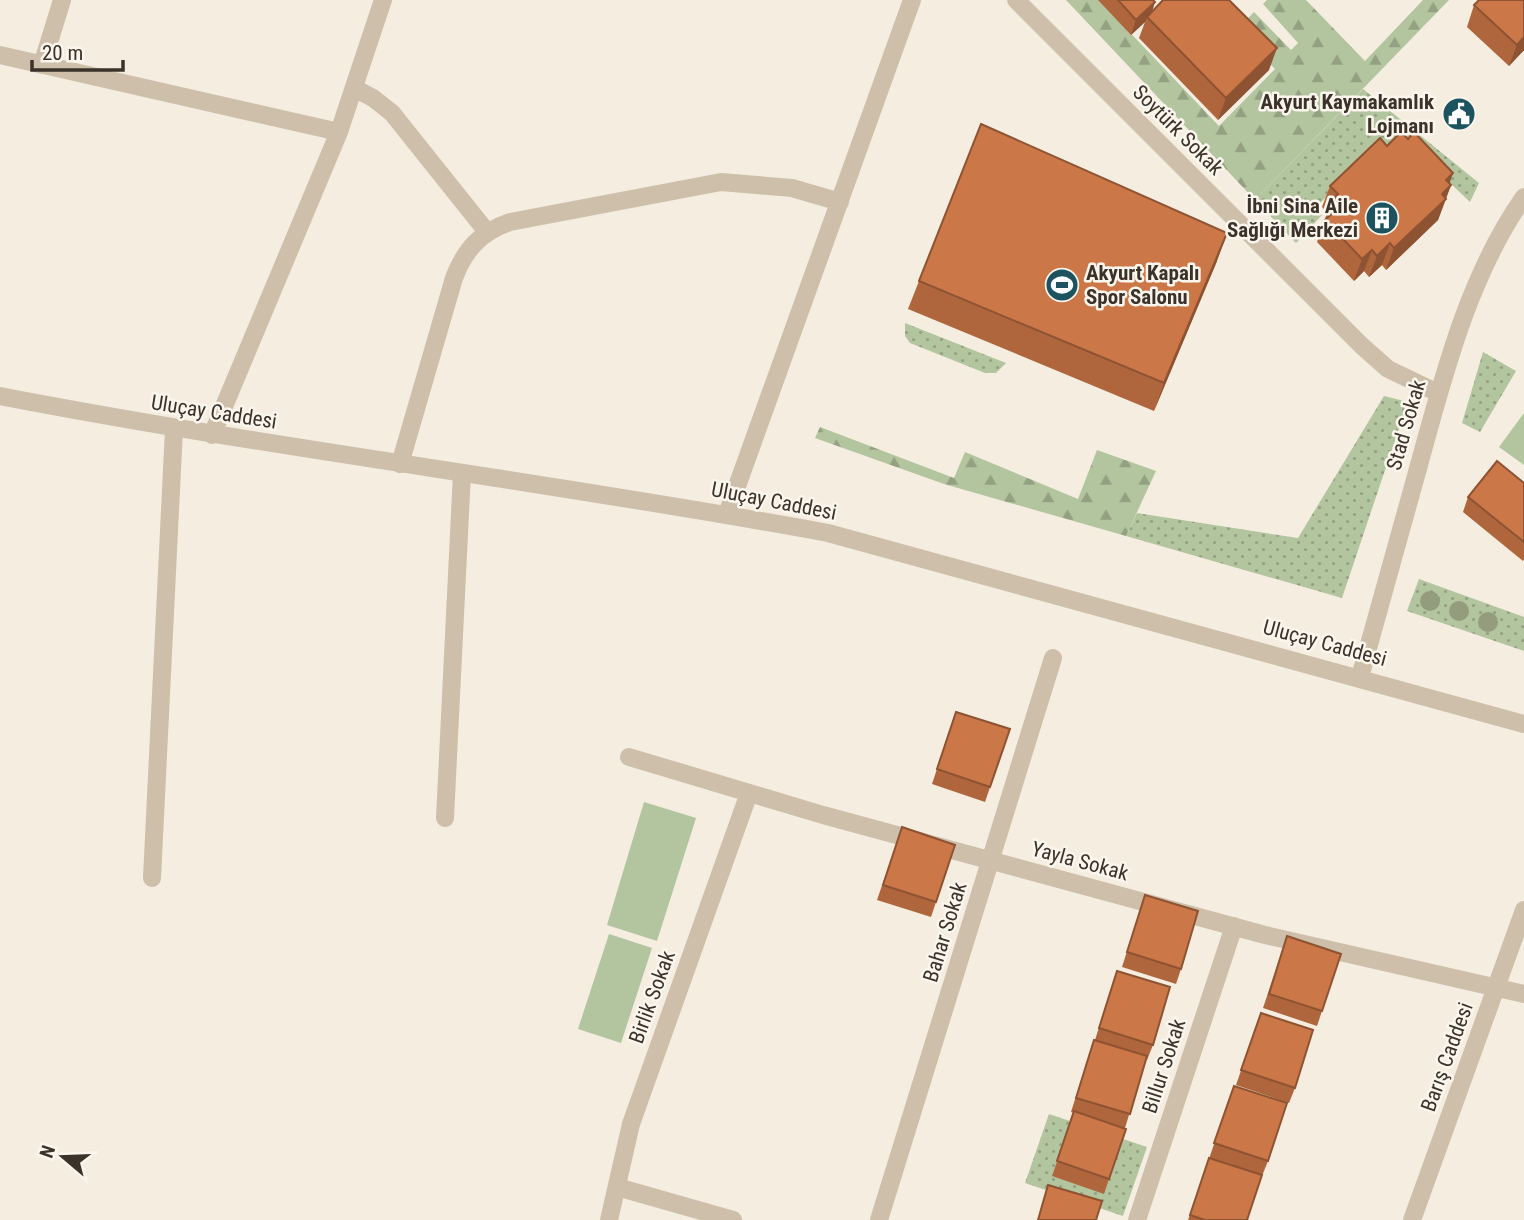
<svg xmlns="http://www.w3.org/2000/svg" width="1524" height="1220" font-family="'Roboto Condensed',sans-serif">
	<defs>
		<pattern id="grass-dots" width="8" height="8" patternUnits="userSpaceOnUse" patternTransform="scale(1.75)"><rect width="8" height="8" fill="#b3c59f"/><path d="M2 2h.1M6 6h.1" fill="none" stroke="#93a182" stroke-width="1.8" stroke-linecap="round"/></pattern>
		<pattern id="forest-firs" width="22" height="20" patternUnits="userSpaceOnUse" patternTransform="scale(1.75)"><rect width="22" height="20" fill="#b3c59f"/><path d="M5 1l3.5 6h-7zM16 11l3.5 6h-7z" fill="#93a182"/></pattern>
	</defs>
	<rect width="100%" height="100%" fill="#f4ede0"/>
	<!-- grass -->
	<path fill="url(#grass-dots)" d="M1363 89 1479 183 1470 202 1403 138 1371 154 1316 207 1322 215 1296 243 1255 200Z
		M905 323 1006 363 996 373H985L910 343 905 336Z
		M1483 352 1516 371 1480 432 1462 423Z
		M1384 396 1408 402 1342 598 1126 536 1137 513 1298 538Z
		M1419 579 1524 617V651L1407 611Z
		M1049 1114 1147 1147 1123 1216 1025 1183Z"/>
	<!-- forest -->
	<path fill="url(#forest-firs)" d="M1066 0H1099L1219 126 1275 69 1237 30 1254 12 1291 50 1298 43 1263 4 1267 0H1306L1365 61 1423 0H1449L1255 200Z
		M820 427 954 478 965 452 1078 499 1097 450 1156 471 1126 536 944 484 815 438Z"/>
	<!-- garden -->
	<path fill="#b3c59f" d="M1524 413V465L1499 447Z
		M644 802 696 818 657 941 607 925Z
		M609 934 652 948 621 1043 578 1029Z"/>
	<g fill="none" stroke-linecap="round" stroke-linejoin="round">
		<!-- minor -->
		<path stroke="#cebfab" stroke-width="18" d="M1016 0 1362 346 1388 369 1438 393
			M0 55 339 132
			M42 65 62 0
			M354 88 373 98 392 113 487 232
			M212 435 339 132 383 0
			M400 464 454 278C465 249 481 232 510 222L721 182 792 188 840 202
			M727 514 912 0
			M1360 677C1380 606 1399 536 1419 465 1444 374 1469 275 1524 197
			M629 757 823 815 1265 935 1524 994
			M445 818 462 473
			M152 878 174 429
			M617 1187 733 1220
			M609 1220 631 1124 749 793
			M879 1220 1053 658
			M1137 1220 1234 926
			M1412 1220 1524 910"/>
		<!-- tertiary -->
		<path stroke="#cebfab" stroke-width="18" d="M0 396C275 449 553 482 828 533L1524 724"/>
	</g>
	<!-- trees -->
	<g fill="#939d7e">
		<circle cx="1430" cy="601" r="10"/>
		<circle cx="1459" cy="611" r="10"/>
		<circle cx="1488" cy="622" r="10"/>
	</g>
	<!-- wall -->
	<path fill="#af663d" d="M1098 0H1153L1155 2 1152 12 1269 70 1218 120 1139 38 1145 22 1131 35Z
		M1524 0V50L1509 66 1467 27 1474 5Z
		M1408 139 1451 185 1438 220 1386 270 1382 265 1369 277 1364 271 1354 281 1317 242 1327 213 1322 207 1330 186 1387 146Z
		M1217 261 1154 411 908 309 919 281Z
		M1524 483V559L1523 561 1463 512 1468 497Z
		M956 712 1010 729 985 802 932 784Z
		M902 827 955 845 931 917 877 900Z
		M1145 895 1181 969 1176 984 1122 967Z
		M1287 936 1322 1011 1317 1026 1263 1008Z
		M1117 971 1153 1045 1147 1060 1146 1059 1125 1128 1126 1129 1104 1194 1052 1176 1074 1113 1071 1112 1089 1055 1095 1040Z
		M1261 1013 1295 1088 1289 1103 1236 1085Z
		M1234 1086 1268 1161 1262 1176 1247 1220H1188Z"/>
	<!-- shaded-wall -->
	<path fill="#8e5332" d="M1155 2 1150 17H1147L1145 22 1131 35 1136 20Z
		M1524 37V50L1509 66 1517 45Z
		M1277 48 1269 70 1218 120 1226 98Z
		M1453 173 1448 188 1451 185 1438 220 1386 270 1394 248 1446 180Z
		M1227 233 1217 261 1154 411 1164 383Z
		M1390 243 1382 265 1369 277 1377 256Z
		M1372 250 1364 271 1354 281 1362 259Z"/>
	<!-- building -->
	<path fill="#cb7747" stroke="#8e5332" stroke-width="2" d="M1118 0H1153L1155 2 1136 20Z
		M1163 0H1229L1277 48 1226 98 1147 17Z
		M1479 0H1524V37L1517 45 1474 5Z
		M981 124 1227 233 1164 383 919 281Z
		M1401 132 1408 139 1414 132 1453 173 1446 180 1451 185 1442 194 1446 199 1394 248 1390 243 1377 256 1372 250 1362 259 1325 220 1338 208 1331 201 1338 194 1330 186 1380 138 1387 146Z
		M1497 461 1524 483V542L1468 497Z
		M956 712 1010 729 990 787 937 769Z
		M902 827 955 845 936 902 883 885Z
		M1145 895 1198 911 1181 969 1127 952Z
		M1287 936 1341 954 1322 1011 1269 994Z
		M1117 971 1170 987 1153 1045 1099 1028Z
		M1261 1013 1313 1030 1295 1088 1241 1070Z
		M1094 1040 1147 1056 1130 1114 1076 1098Z
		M1234 1086 1287 1103 1268 1161 1214 1143Z
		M1074 1111 1126 1129 1109 1179 1057 1161Z
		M1209 1158 1262 1175 1247 1220H1205L1190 1215Z
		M1048 1185 1102 1201 1096 1220H1038Z"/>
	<!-- icons -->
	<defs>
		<symbol id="civic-disc" viewBox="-11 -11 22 22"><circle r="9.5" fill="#1d535f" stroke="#fbf6ed"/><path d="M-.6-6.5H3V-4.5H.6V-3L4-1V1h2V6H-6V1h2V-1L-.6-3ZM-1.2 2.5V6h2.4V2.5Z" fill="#fff"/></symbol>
		<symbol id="building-disc" viewBox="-11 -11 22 22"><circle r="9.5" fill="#1d535f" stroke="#fbf6ed"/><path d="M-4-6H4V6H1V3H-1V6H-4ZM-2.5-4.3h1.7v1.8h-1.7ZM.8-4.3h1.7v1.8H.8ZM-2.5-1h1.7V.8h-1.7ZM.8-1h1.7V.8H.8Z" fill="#fff"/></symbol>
		<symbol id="stadium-disc" viewBox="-11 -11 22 22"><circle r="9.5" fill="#1d535f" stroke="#fbf6ed"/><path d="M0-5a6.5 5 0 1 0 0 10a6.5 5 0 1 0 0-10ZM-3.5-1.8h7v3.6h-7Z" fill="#fff"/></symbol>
	</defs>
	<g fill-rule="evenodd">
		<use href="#civic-disc" x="1440" y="95" width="38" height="38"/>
		<use href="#building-disc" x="1363" y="199" width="38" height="38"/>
		<use href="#stadium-disc" x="1043" y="266" width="38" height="38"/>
	</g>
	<g text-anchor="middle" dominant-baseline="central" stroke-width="5" stroke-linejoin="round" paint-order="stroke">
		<!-- poi labels -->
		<g font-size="21" font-weight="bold" fill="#3b322a" stroke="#fbf6ed" text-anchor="end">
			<text x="1434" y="102">Akyurt Kaymakamlık<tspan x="1434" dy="24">Lojmanı</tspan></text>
			<text x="1358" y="206">İbni Sina Aile<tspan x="1358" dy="24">Sağlığı Merkezi</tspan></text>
			<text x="1086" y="273" text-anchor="start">Akyurt Kapalı<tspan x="1086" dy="24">Spor Salonu</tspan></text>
		</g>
		<!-- street labels -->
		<g font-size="21" fill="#3b322a" stroke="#fbf6ed">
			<text transform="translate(1178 130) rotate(45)">Soytürk Sokak</text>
			<text transform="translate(214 412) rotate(9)">Uluçay Caddesi</text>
			<text transform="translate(1406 425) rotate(-74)">Stad Sokak</text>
			<text transform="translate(774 501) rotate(11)">Uluçay Caddesi</text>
			<text transform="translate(1325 643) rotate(15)">Uluçay Caddesi</text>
			<text transform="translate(1080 861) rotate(15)">Yayla Sokak</text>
			<text transform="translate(945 932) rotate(-73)">Bahar Sokak</text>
			<text transform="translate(652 997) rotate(-70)">Birlik Sokak</text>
			<text transform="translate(1447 1057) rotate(-70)">Barış Caddesi</text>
			<text transform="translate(1164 1066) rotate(-72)">Billur Sokak</text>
		</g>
	</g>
	<!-- north arrow -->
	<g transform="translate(63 1157) rotate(289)" stroke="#fbf6ed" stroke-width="5" paint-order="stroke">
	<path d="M0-5L12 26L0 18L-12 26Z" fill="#3b322a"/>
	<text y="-10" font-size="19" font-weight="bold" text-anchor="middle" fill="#3b322a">N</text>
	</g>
	<!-- scale -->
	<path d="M32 60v10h91v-10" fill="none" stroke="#3b322a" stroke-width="3.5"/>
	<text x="42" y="60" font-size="21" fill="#3b322a" stroke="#fbf6ed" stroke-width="5" paint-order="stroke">20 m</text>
</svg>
